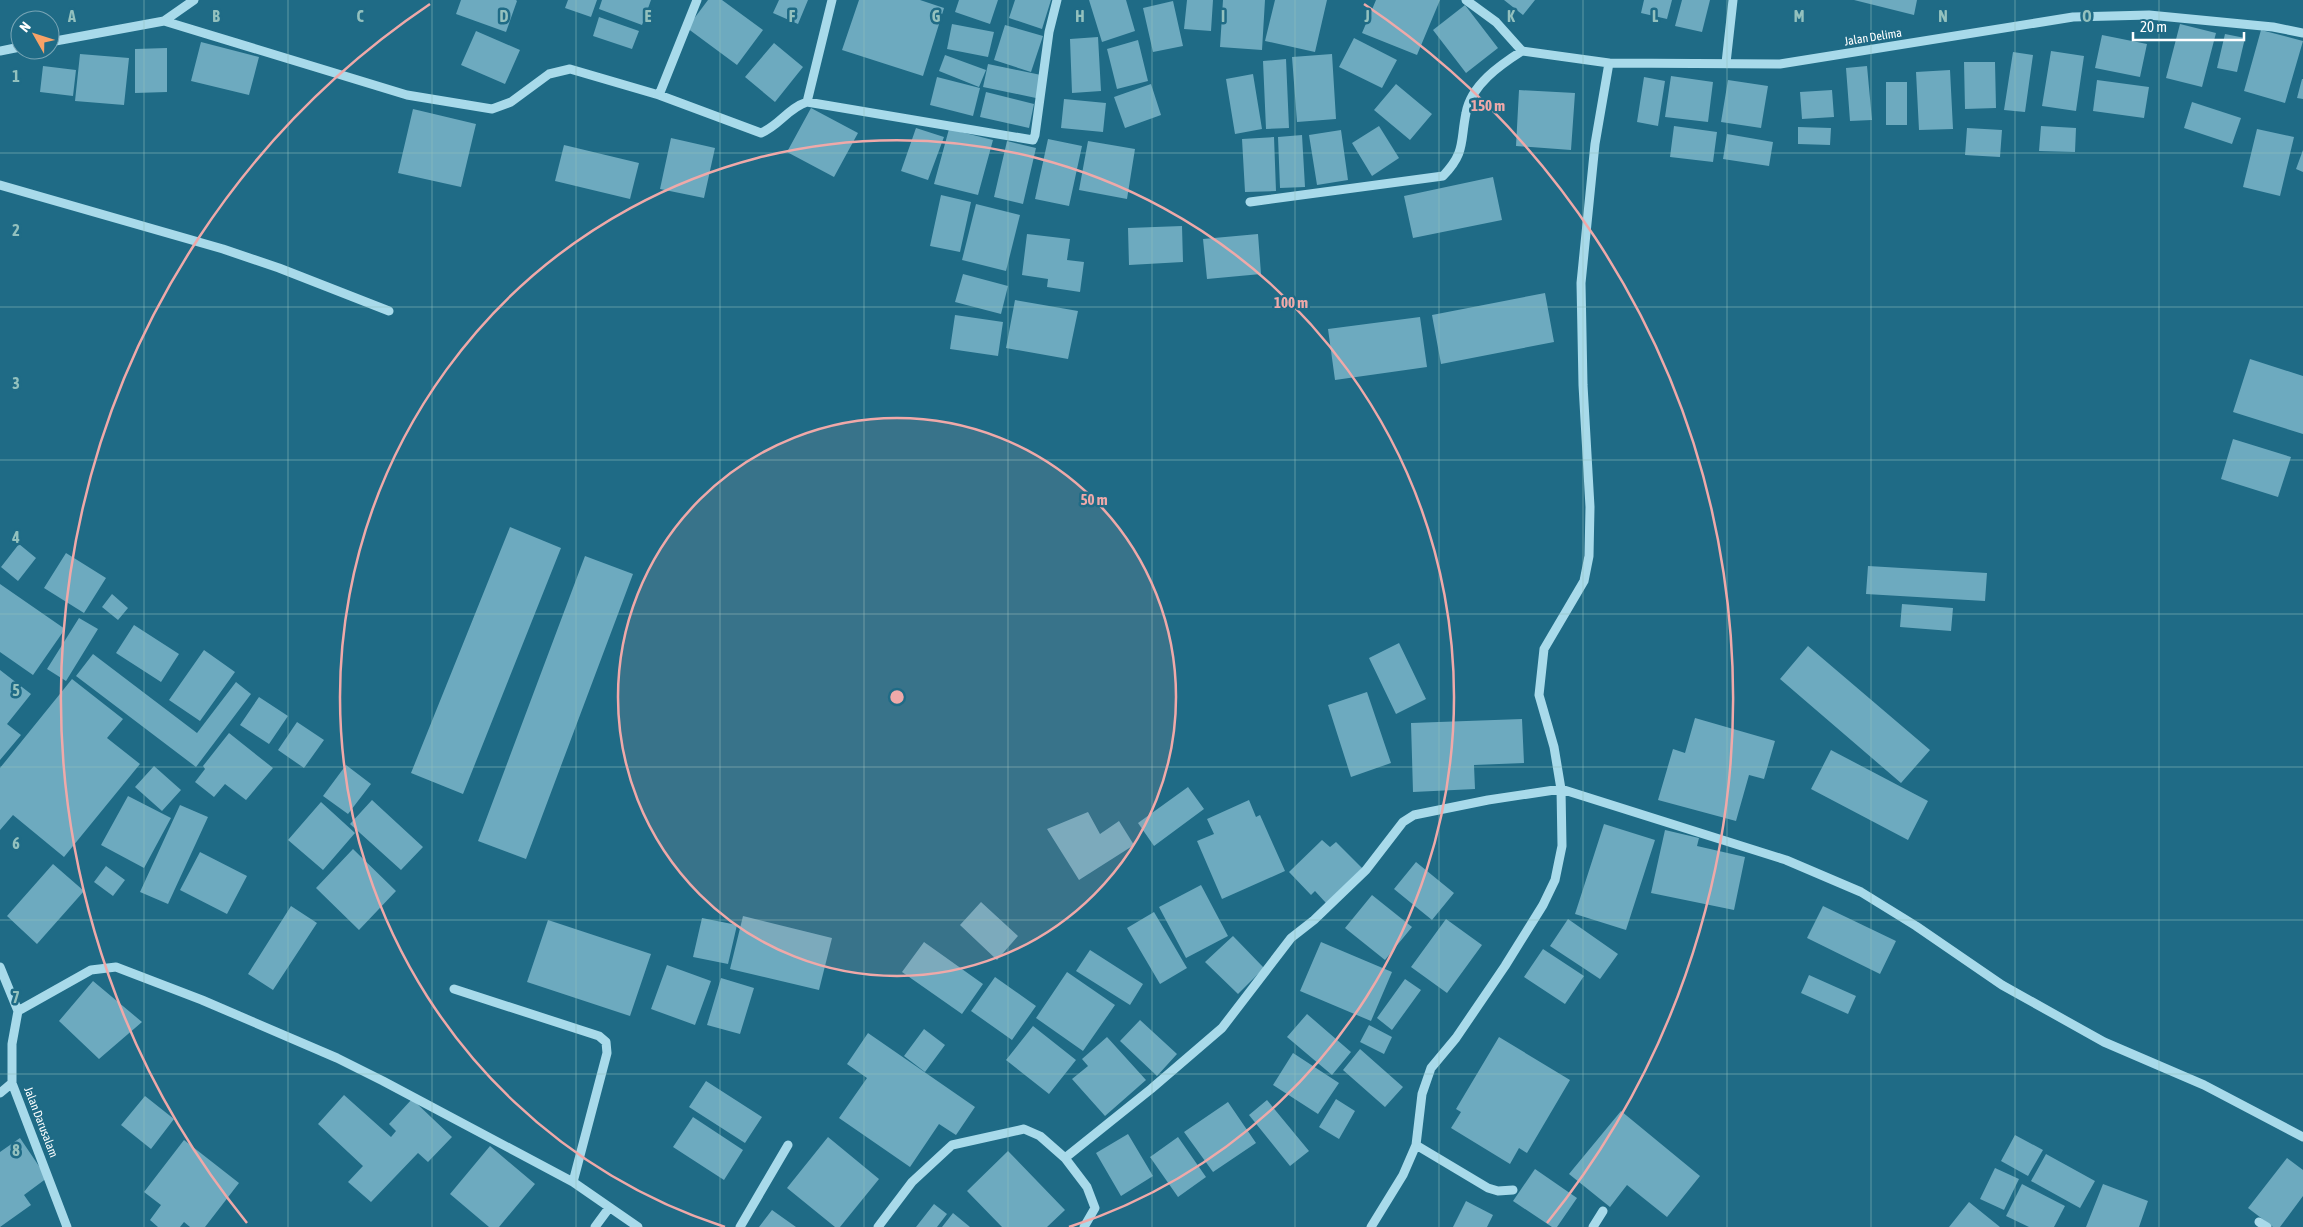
<svg xmlns="http://www.w3.org/2000/svg" width="2303" height="1227" font-family="'Asap Condensed',sans-serif">
	<rect width="100%" height="100%" fill="#1f6b86"/>
	<!-- building -->
	<path fill="#6daabf" d="M461 0H516L517 1 506 32 456 14Z
		M568 0H597L591 17 565 8Z
		M602 0H651L642 25 599 9Z
		M708 0H722L763 30 737 65 687 28Z
		M779 0H808L798 24 773 13Z
		M859 0H920L944 8 923 76 842 50Z
		M959 0H998L990 24 955 12Z
		M1015 0H1051L1042 29 1009 18Z
		M1089 0H1126L1135 31 1102 42Z
		M1187 0H1213L1211 31 1184 29Z
		M1223 0H1265L1262 50 1220 47Z
		M1275 0H1327L1315 52 1265 41Z
		M1376 0H1440L1417 55 1362 33Z
		M1504 0H1535L1523 15Z
		M1644 0H1672L1667 19 1641 13Z
		M1682 0H1710L1702 32 1675 26Z
		M1854 0H1917L1914 15Z
		M1173 1 1183 46 1153 52 1143 8Z
		M1465 5 1498 48 1466 73 1433 30Z
		M599 17 639 31 632 49 593 36Z
		M952 24 994 32 988 57 947 49Z
		M2180 24 2216 33 2202 87 2166 78Z
		M1005 25 1043 36 1031 72 994 60Z
		M2261 30 2303 41 2285 103 2244 91Z
		M476 31 520 50 505 84 461 65Z
		M2225 34 2245 38 2237 72 2217 68Z
		M2102 35 2147 44 2140 77 2095 68Z
		M1098 37 1101 91 1072 93 1070 39Z
		M1354 38 1397 60 1382 88 1339 67Z
		M1138 40 1148 81 1117 89 1107 49Z
		M201 42 259 57 249 95 191 81Z
		M774 43 803 67 775 102 745 77Z
		M167 48V92L135 93V49Z
		M2051 51 2084 56 2076 111 2042 106Z
		M2013 52 2033 55 2025 112 2004 110Z
		M80 54 129 58 124 105 75 101Z
		M1332 54 1336 119 1297 122 1292 57Z
		M945 55 986 70 979 87 939 71Z
		M1286 59 1289 128 1266 129 1263 61Z
		M1964 62H1995L1996 108 1965 109Z
		M988 64 1041 75 1036 98 983 87Z
		M43 66 76 70 73 96 40 92Z
		M1867 66 1872 120 1850 121 1846 68Z
		M1950 70 1953 129 1919 130 1916 72Z
		M1253 74 1262 129 1235 134 1226 79Z
		M1671 76 1713 82 1708 122 1665 117Z
		M937 77 980 88 973 116 930 105Z
		M1644 77 1665 81 1658 126 1637 122Z
		M2302 79H2303V99L2297 98Z
		M1728 80 1768 86 1761 128 1721 122Z
		M2097 80 2149 87 2144 118 2093 111Z
		M1886 82H1907V125H1886Z
		M1151 84 1161 115 1125 128 1114 97Z
		M1396 84 1432 114 1410 140 1374 110Z
		M1519 90 1575 93 1571 150 1516 146Z
		M1832 90 1834 117 1802 119 1800 92Z
		M986 92 1034 104 1029 128 980 117Z
		M1064 99 1106 103 1103 132 1061 128Z
		M2192 102 2241 118 2232 144 2184 128Z
		M811 108 858 133 834 177 787 152Z
		M413 109 476 124 461 187 398 173Z
		M1379 126 1399 158 1372 176 1352 143Z
		M1674 126 1717 132 1713 162 1670 157Z
		M2041 126 2076 128 2075 152 2039 151Z
		M1798 127 1831 128 1830 145 1798 144Z
		M916 128 944 137 928 180 901 171Z
		M1967 128 2002 130 2000 157 1965 155Z
		M949 129 993 140 978 195 934 184Z
		M2257 129 2294 137 2280 196 2243 187Z
		M1341 130 1348 180 1317 185 1309 135Z
		M1727 134 1773 142 1769 166 1723 159Z
		M1302 135 1305 187 1280 188 1278 137Z
		M1274 137 1276 191 1245 192 1242 139Z
		M671 138 715 148 704 198 660 189Z
		M1048 139 1082 146 1069 206 1035 199Z
		M1007 141 1036 148 1023 204 994 197Z
		M1088 141 1135 149 1127 199 1079 190Z
		M564 145 639 163 630 199 555 181Z
		M2303 150V172L2296 169Z
		M1493 177 1502 220 1413 238 1404 196Z
		M941 195 971 202 960 252 930 246Z
		M976 204 1020 215 1006 271 962 260Z
		M1182 226 1183 262 1129 265 1128 228Z
		M1027 234 1070 239 1067 260 1084 262 1080 292 1047 287 1048 279 1022 275Z
		M1258 234 1261 274 1207 279 1203 239Z
		M963 274 1008 286 1001 314 955 302Z
		M1545 293 1554 342 1441 364 1432 315Z
		M1015 300 1078 311 1068 359 1006 348Z
		M955 315 1003 322 998 356 950 349Z
		M1420 317 1427 367 1335 380 1328 329Z
		M2250 359 2303 376V434L2233 412Z
		M2233 439 2291 457 2278 497 2221 479Z
		M510 527 561 548 463 794 411 773Z
		M19 544 36 558 18 581 1 567Z
		M66 553 106 578 84 613 44 588Z
		M585 556 633 574 526 859 478 841Z
		M1868 566 1987 573 1985 601 1866 594Z
		M0 584 65 629 33 675 0 652Z
		M112 594 128 608 118 620 102 607Z
		M1902 604 1953 608 1951 631 1900 627Z
		M79 618 98 629 66 681 47 669Z
		M134 625 179 654 161 682 116 653Z
		M1399 643 1426 699 1396 714 1369 658Z
		M1808 646 1930 750 1901 783 1780 679Z
		M204 650 235 672 200 721 169 700Z
		M93 654 197 733 236 682 251 694 196 767 76 676Z
		M0 670 31 694 7 724 21 735 0 760Z
		M72 679 123 719 107 738 140 764 64 857 13 815 0 830V768Z
		M1367 692 1391 763 1351 777 1328 705Z
		M259 697 288 716 269 744 240 725Z
		M1695 718 1775 741 1764 779 1749 775 1736 821 1658 800 1673 749 1685 753Z
		M1522 719 1524 763 1474 765 1475 789 1413 792 1411 723Z
		M297 722 324 740 304 768 278 750Z
		M229 733 273 768 246 800 225 784 214 797 195 782 205 769 203 766Z
		M1831 750 1928 801 1908 840 1811 789Z
		M346 765 371 784 348 814 323 796Z
		M154 766 181 790 162 811 135 787Z
		M1188 787 1204 809 1154 846 1138 823Z
		M128 796 171 818 144 868 101 845Z
		M372 800 423 847 401 870 350 824Z
		M1249 800 1256 817 1260 815 1285 871 1222 899 1197 841 1214 834 1207 819Z
		M321 802 355 833 323 870 288 840Z
		M180 805 208 817 168 904 140 892Z
		M1088 812 1100 834 1119 821 1134 845 1079 880 1047 829Z
		M1604 824 1655 840 1626 930 1575 914Z
		M1665 830 1699 838 1697 846 1745 857 1734 910 1651 893Z
		M1322 840 1330 847 1336 842 1362 868 1326 903 1315 891 1311 895 1289 872Z
		M353 849 396 891 359 930 316 888Z
		M200 852 247 876 227 914 180 890Z
		M1416 862 1454 893 1432 920 1394 889Z
		M53 864 84 891 37 944 7 916Z
		M106 866 125 880 113 896 94 882Z
		M1201 885 1228 936 1186 958 1159 907Z
		M1372 895 1412 927 1385 960 1345 928Z
		M981 902 1018 936 997 960 960 925Z
		M291 906 317 923 273 990 248 974Z
		M1823 906 1896 941 1880 974 1807 938Z
		M1154 912 1187 968 1160 984 1127 928Z
		M743 916 832 938 819 990 730 969Z
		M702 918 737 925 728 964 693 957Z
		M1446 919 1482 945 1447 993 1411 967Z
		M1568 919 1618 954 1600 979 1550 946Z
		M548 920 651 954 630 1016 527 982Z
		M1233 936 1264 968 1238 994 1205 962Z
		M924 942 983 984 962 1014 902 972Z
		M1321 942 1392 972 1371 1021 1300 991Z
		M1543 949 1584 976 1565 1004 1524 977Z
		M1090 950 1143 984 1130 1005 1076 971Z
		M667 965 711 981 695 1025 651 1009Z
		M1067 972 1115 1005 1083 1051 1036 1018Z
		M1809 975 1856 996 1848 1014 1801 993Z
		M995 977 1036 1006 1012 1040 971 1011Z
		M721 978 754 988 740 1034 707 1025Z
		M1405 979 1421 990 1392 1030 1377 1018Z
		M93 981 142 1022 99 1059 59 1021Z
		M1307 1014 1351 1052 1332 1075 1287 1037Z
		M1140 1020 1177 1054 1157 1076 1120 1041Z
		M1369 1025 1392 1037 1384 1054 1360 1042Z
		M1033 1026 1076 1060 1049 1094 1006 1060Z
		M924 1029 945 1045 925 1072 904 1056Z
		M868 1033 975 1107 956 1135 939 1124 910 1167 839 1118 867 1078 847 1064Z
		M1107 1037 1146 1080 1105 1116 1072 1079 1088 1066 1082 1059Z
		M1499 1037 1570 1080 1527 1153 1519 1148 1510 1164 1451 1128 1461 1112 1456 1109Z
		M1360 1049 1403 1087 1385 1107 1343 1070Z
		M1293 1053 1339 1083 1318 1114 1273 1085Z
		M706 1081 762 1117 745 1143 689 1107Z
		M344 1095 391 1137 396 1131 389 1124 412 1099 452 1137 428 1162 418 1153 371 1202 348 1182 363 1166 318 1124Z
		M145 1096 174 1119 151 1149 121 1125Z
		M1336 1099 1355 1111 1339 1139 1319 1127Z
		M1267 1100 1309 1151 1290 1166 1249 1115Z
		M1228 1102 1256 1143 1213 1172 1184 1132Z
		M1621 1111 1700 1176 1667 1217 1627 1185 1610 1207 1569 1174Z
		M693 1117 743 1150 724 1180 673 1147Z
		M1128 1134 1153 1176 1121 1196 1096 1153Z
		M2015 1135 2043 1150 2028 1176 2001 1161Z
		M828 1137 879 1179 840 1227H835L787 1188Z
		M1178 1137 1206 1177 1178 1197 1150 1157Z
		M20 1138 47 1178 24 1195 31 1205 0 1227V1152Z
		M184 1140 239 1183 205 1227H190L184 1222 180 1227H158L150 1220 161 1205 144 1192Z
		M490 1146 535 1184 499 1227H489L450 1194Z
		M1008 1151 1065 1210 1047 1227H1002L967 1191Z
		M2046 1154 2095 1181 2080 1208 2031 1181Z
		M2287 1158 2303 1170V1196L2280 1227H2273L2248 1208Z
		M1995 1168 2019 1179 2004 1210 1980 1199Z
		M1535 1169 1577 1198 1557 1227H1552L1513 1201Z
		M2022 1184 2065 1206 2054 1227H2029L2006 1216Z
		M2103 1184 2148 1201 2139 1227H2086Z
		M1466 1201 1493 1215 1487 1227H1453Z
		M1969 1202 2000 1227H1949Z
		M934 1204 947 1214 937 1227H916Z
		M772 1210 796 1227H759Z
		M953 1213 970 1227H942Z"/>
	<g fill="none" stroke-linecap="round" stroke-linejoin="round">
		<!-- minor -->
		<path stroke="#a8daea" stroke-width="9" d="M1466 0 1496 22 1522 51 1609 63 1780 64 2073 17 2149 15 2273 27 2303 33
			M164 21 407 95 492 109 511 102 549 74 570 69 659 95 761 133C780 125 788 108 807 102L1033 140 1035 135 1049 32 1057 0
			M50 42 164 21 194 0
			M0 51 20 47
			M1726 63 1733 0
			M659 95 697 0
			M807 102 832 0
			M0 185 223 249 279 268 389 311
			M1250 202 1443 176C1466 152 1460 142 1466 113 1471 85 1500 65 1522 51
			M0 967 18 1011 12 1044V1083L67 1227
			M454 989 599 1036 606 1042 607 1053 573 1182
			M18 1011 91 970 116 967 202 1000 337 1058 383 1081 573 1182 638 1227
			M0 1093 12 1083
			M1416 1145 1488 1188 1498 1191 1513 1190
			M1065 1158 1087 1187 1095 1208 1084 1227
			M2259 1222 2267 1227
			M595 1227 609 1208
			M740 1227 788 1145
			M878 1227 912 1182 952 1145 1024 1129 1040 1136 1065 1158 1151 1089 1222 1028 1291 938 1314 920 1366 870 1403 822 1414 815 1488 800 1561 789 1786 860 1861 892 1916 926 2002 985 2104 1042 2204 1085 2303 1137
			M1371 1227 1403 1175 1416 1145 1422 1094 1431 1068 1456 1038 1505 966 1543 905 1555 880 1562 846 1561 789 1554 747 1539 695 1544 649 1584 581 1589 556 1590 507 1583 385 1581 283 1595 144 1609 63
			M1593 1227 1603 1211"/>
	</g>
	<!-- grid -->
	<path fill="none" stroke="#93c1be" stroke-width="1" stroke-opacity="0.55" d="M144 0V1227M288 0V1227M432 0V1227M576 0V1227M720 0V1227M864 0V1227M1008 0V1227M1152 0V1227M1295 0V1227M1439 0V1227M1583 0V1227M1727 0V1227M1871 0V1227M2015 0V1227M2159 0V1227M0 153H2303M0 307H2303M0 460H2303M0 614H2303M0 767H2303M0 920H2303M0 1074H2303"/>
	<!-- distance rings -->
	<circle cx="897" cy="697" r="279" fill="#efa9a9" fill-opacity=".12"/>
	<g fill="none" stroke="#efa9a9" stroke-width="2.5">
		<circle cx="897" cy="697" r="279"/>
		<path d="M725 1227A557 557 0 1 1 1069 1227"/>
		<path d="M247 1223A836 836 0 0 1 430 4M1364 4A836 836 0 0 1 1547 1223"/>
	</g>
	<g text-anchor="middle" dominant-baseline="central" stroke-width="5" stroke-linejoin="round" paint-order="stroke">
		<!-- street labels -->
		<g font-size="12" fill="#fff" stroke="#1f6b86">
			<text transform="translate(1873 37) rotate(-9)">Jalan Delima</text>
			<text transform="translate(41 1122) rotate(69)">Jalan Darusalam</text>
		</g>
	</g>
	<g font-size="16" text-anchor="middle" font-weight="bold" fill="#93c1be" stroke="#1f6b86" stroke-width="5" stroke-linejoin="round" paint-order="stroke">
		<text x="72" y="22">A</text>
		<text x="216" y="22">B</text>
		<text x="360" y="22">C</text>
		<text x="504" y="22">D</text>
		<text x="648" y="22">E</text>
		<text x="792" y="22">F</text>
		<text x="936" y="22">G</text>
		<text x="1080" y="22">H</text>
		<text x="1223" y="22">I</text>
		<text x="1367" y="22">J</text>
		<text x="1511" y="22">K</text>
		<text x="1655" y="22">L</text>
		<text x="1799" y="22">M</text>
		<text x="1943" y="22">N</text>
		<text x="2087" y="22">O</text>
		<text x="16" y="82">1</text>
		<text x="16" y="236">2</text>
		<text x="16" y="389">3</text>
		<text x="16" y="543">4</text>
		<text x="16" y="696">5</text>
		<text x="16" y="849">6</text>
		<text x="16" y="1003">7</text>
		<text x="16" y="1156">8</text>
	</g>
	<circle cx="897" cy="697" r="8" fill="#efa9a9" stroke="#1f6b86" stroke-width="2.5"/>
	<g font-size="15" text-anchor="middle" font-weight="bold" fill="#efa9a9" stroke="#1f6b86" stroke-width="5" stroke-linejoin="round" paint-order="stroke">
		<text x="1488" y="111">150 m</text>
		<text x="1291" y="308">100 m</text>
		<text x="1094" y="505">50 m</text>
	</g>
	<!-- north arrow -->
	<g transform="translate(35 35) rotate(309)"><circle r="24" fill="#1f6b86" stroke="#79a6b6"/>
	<path d="M0-4L9 19L0 12L-9 19Z" fill="#f8a267"/>
	<text y="-8" font-size="14" font-weight="bold" text-anchor="middle" fill="#ffffff">N</text>
	</g>
	<!-- scale -->
	<path d="M2133 32v8h111v-8" fill="none" stroke="#ffffff" stroke-width="2.5"/>
	<text x="2140" y="32" font-size="15" fill="#ffffff" stroke="#1f6b86" stroke-width="4" paint-order="stroke">20 m</text>
</svg>
